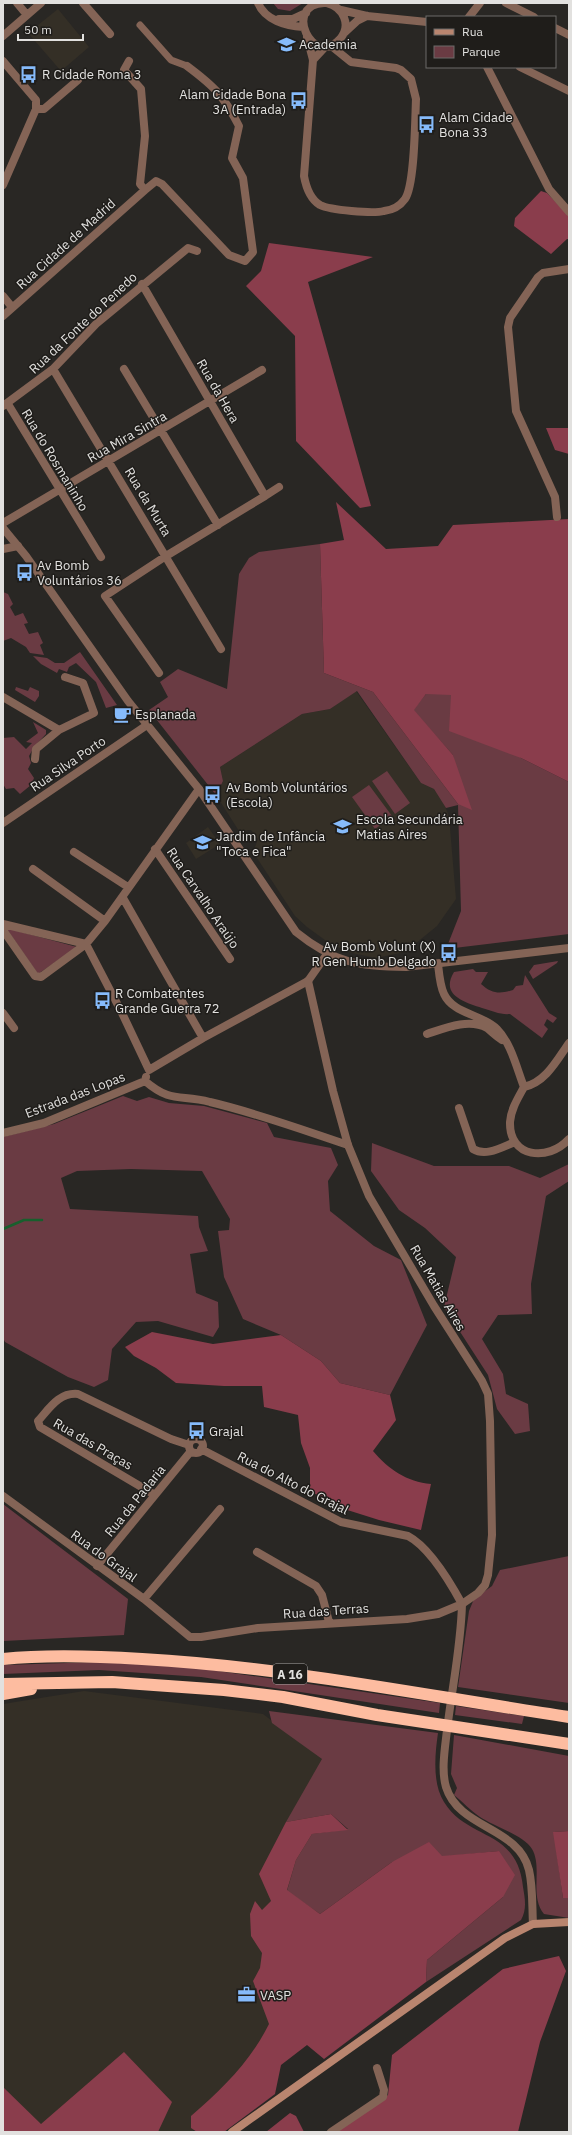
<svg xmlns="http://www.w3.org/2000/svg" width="572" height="2135" font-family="'IBM Plex Sans',sans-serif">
	<rect width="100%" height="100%" fill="#292724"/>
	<!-- built -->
	<path fill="#342f26" d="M58 9 89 47 61 71 28 33Z
		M356 691 421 783 434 789 445 806 449 816 456 899 437 926 405 952 376 958 352 953 329 943 307 927 295 916 253 852 258 839 251 830 239 831 216 795 223 781 220 767 302 714 330 709Z
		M208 827 220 844 196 859 186 843Z
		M84 1691 263 1714 322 1759 312 1975 226 2109 191 2132H10L3 2123V1704Z"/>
	<!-- green -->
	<path fill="#6a3b43" d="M273 3H303L290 11 278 9Z
		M320 544 324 673 373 692 458 804 453 755 413 710 426 694H451L521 758 569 782V934L446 949 461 911 458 805 446 808 434 789 421 783 357 691 330 709 302 714 220 767 223 781 216 795 149 710 168 697 160 682 178 669 227 689 239 574 249 558 259 552Z
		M3 592 8 594 13 604 10 607 15 616 23 613 28 623 24 624 29 634 38 632 43 643 40 645 44 655 30 653 26 647 11 638 3 641Z
		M80 652 117 705 106 708 96 682 76 663 69 667 67 672 59 669 57 673 41 664 33 656 47 658 55 663H64Z
		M16 687 28 691 30 687 39 691V696L35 702 15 690Z
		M33 722 46 730V734L34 747 29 756 31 763 28 769 34 778 31 785 20 794 14 788 6 789 3 784V738L14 737 26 749 32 743 26 742 38 733Z
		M387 771 410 803 395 814 372 781Z
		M369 785 392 816 375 829 352 797Z
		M6 928 77 947 38 974Z
		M558 961 557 963 533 979 529 972 534 965Z
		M473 969 476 972H488L481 984C492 994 500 994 513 990L516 986 523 985 525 975 549 1013 557 1018 553 1023 547 1019 544 1025 548 1029 542 1038 510 1014C501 1015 492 1011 482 1008 464 1002 440 995 454 972Z
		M123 1096 137 1101 149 1097 169 1103 204 1106 267 1123 274 1137 331 1148 338 1165 328 1181 330 1211 374 1246 401 1260 427 1325 390 1395 340 1383 321 1361 281 1335 243 1319 224 1277 218 1231 229 1230 230 1219 202 1171 131 1169 77 1171 61 1178 70 1209 198 1216 199 1227 208 1251 190 1254 196 1293 218 1302 219 1327 213 1337 158 1321 136 1322 112 1349 108 1380 94 1387 68 1377 5 1342 3 1338V1137L54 1124Z
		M372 1143 434 1166H509L540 1178 569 1164V1181L546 1196 531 1284 532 1314 498 1315 482 1339 503 1374 506 1394 528 1404 530 1431 515 1434 497 1409 488 1375 444 1307 456 1257 425 1228 399 1210 371 1171Z
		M3 1504 128 1599 124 1635 3 1641Z
		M569 1556V1703L458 1687 469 1611 474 1599 492 1586 500 1570Z
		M100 1662 191 1667 440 1703 439 1713 201 1677 99 1670 3 1674V1665Z
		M456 1706 524 1716 522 1724 455 1715Z
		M269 1711 438 1733C435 1754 432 1783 444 1802 468 1841 517 1828 523 1887 525 1899 527 1909 521 1920L426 1982 427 1960 503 1897 499 1851 392 1862 320 1914 287 1891 296 1860 312 1834 348 1829 331 1814 286 1822 322 1759 272 1723Z
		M454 1735 569 1756V1831L554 1832 563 1898H569V1918L544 1914C529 1896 543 1868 532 1849 524 1835 493 1826 480 1817 471 1811 463 1802 454 1795L457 1788 451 1774Z"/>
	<!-- forest -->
	<path fill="#8a3d4c" d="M541 191 547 193 569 216V239H567L551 254 514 226 515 218Z
		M269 243 373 257 308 282 371 506 360 508 296 441 295 336 246 286 261 271Z
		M546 428H569V454L555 450Z
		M336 502 386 549 438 546 453 525 569 519V782L521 758 449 731 451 695 426 694 414 710 453 755 472 810 458 804 373 692 324 673 320 544 344 540Z
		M152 1332 213 1344 281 1335 321 1361 340 1383 390 1395 396 1420 373 1451C388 1469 407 1482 431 1484L421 1530 379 1520 341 1508 310 1491V1468L301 1443 298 1415 264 1407 262 1386H224L176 1383 156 1368 134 1356 125 1347Z
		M331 1814 348 1830 312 1834 296 1860 287 1890 320 1914 392 1862 429 1842 442 1856 499 1851 515 1875 503 1897 427 1960 426 1982 324 2059 307 2045 281 2065 275 2094 224 2132H197L191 2128V2116C222 2089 250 2062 269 2024L253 1981 260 1968 262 1953 251 1936 250 1914 255 1901 262 1910 271 1901 259 1874 286 1822Z
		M569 1831V1898H563L553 1832Z
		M559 1956 566 1971 540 2042 518 2132H335L388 2095 392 2055 503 1969Z
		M124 2052 172 2102 158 2132H3V2087L41 2124Z
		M290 2113 296 2116 304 2132H266Z"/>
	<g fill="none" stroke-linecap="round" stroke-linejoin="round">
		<!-- stream -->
		<path stroke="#185f2d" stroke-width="2.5" d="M3 1229 24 1220H42"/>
		<!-- pedestrian -->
		<path stroke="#846456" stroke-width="7" d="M140 25 171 60 187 66"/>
		<!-- minor -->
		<path stroke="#846456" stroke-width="8" d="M17 3 27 15
			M83 3 110 34
			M258 3C265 20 286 26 303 27
			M324 3C282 5 313 69 340 39 352 25 343 7 327 3
			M506 3 534 17
			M341 10 367 16 427 22
			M469 17 480 3
			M279 19H293L306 13
			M555 28 569 35
			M344 33 357 21 367 16
			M3 36 41 3
			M307 37 313 60 304 176C306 187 310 199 320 205 330 210 373 214 384 211 393 210 400 206 405 199 415 185 415 119 416 99L411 79 401 70 396 68 351 62 330 45
			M313 60 326 46
			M3 61 36 100V109L3 185
			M129 61 124 70 141 89 145 136 140 184 145 190 156 181 162 184 229 255 245 261 253 252 243 178 232 158 239 126C223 95 215 87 187 66
			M487 67 549 189 569 212
			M520 67 569 91
			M36 109H44L78 80
			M142 284 265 496 279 487
			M3 296 12 307
			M3 316 145 190
			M53 369 221 649
			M124 369 218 525
			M8 404 101 557
			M3 406 53 369 96 324 188 248 197 251
			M557 517 555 497 516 411 508 327 510 318 538 277 543 273 569 269
			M3 523 262 370
			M3 549 18 546
			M159 673 105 596 166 556 265 496
			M3 697 59 730 94 713 83 683 65 677
			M35 759 36 749 59 730
			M3 823 147 725
			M155 849 230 959
			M74 852 128 887
			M33 869 105 921
			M123 898 203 1038
			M3 924 86 944
			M3 930 35 976 41 977 86 944 105 921 199 789
			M86 944 122 1013 149 1070
			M438 964C439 973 440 986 444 994 453 1014 482 1014 497 1029 511 1043 517 1069 524 1087
			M3 1013 14 1028
			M427 1034C445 1028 469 1018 487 1028 492 1032 497 1037 502 1040
			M149 1070 203 1038 308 981 327 954
			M145 1081C172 1104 180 1094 210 1102 257 1113 303 1130 348 1145
			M524 1087C518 1098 511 1109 510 1122 509 1158 548 1162 569 1139
			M524 1087C546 1082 557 1060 569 1043
			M459 1108 473 1149C486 1157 502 1147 515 1142
			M3 1133 44 1123 145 1081 146 1077
			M189 1446a7 7 0 1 1 14 0a7 7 0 1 1-14 0Z
			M155 1495 40 1427 38 1421C49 1409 59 1392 78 1394L171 1439 189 1445
			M3 1496 144 1599 190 1637H201L258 1628 407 1619 438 1614 462 1604C450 1582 429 1547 408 1536L341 1522 201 1449
			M257 1552 316 1586 322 1595 329 1622
			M97 1566 191 1451
			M144 1599 220 1509
			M331 2132 383 2097 384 2090 377 2068"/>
		<!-- tertiary -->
		<path stroke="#846456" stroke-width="8" d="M3 528 26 556 128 701 199 789 296 932C333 962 359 967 406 967L569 948
			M308 981 333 1091 348 1145 369 1196 434 1306 482 1381 488 1394 490 1421 492 1535 488 1575 485 1585 478 1593 462 1604C461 1646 452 1688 447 1730 445 1748 441 1770 446 1787 459 1829 519 1827 529 1870 533 1887 532 1907 533 1924"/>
		<!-- secondary -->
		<path stroke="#b9856f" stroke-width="8" d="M232 2132 505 1938 533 1924 569 1922"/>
		<!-- motorway -->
		<path stroke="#fdbca0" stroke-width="12" d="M3 1659C49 1654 96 1656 142 1659 285 1667 427 1696 569 1717
			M3 1684 112 1682 224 1690 283 1697 377 1715 569 1744
			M3 1694 31 1689"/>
	</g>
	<!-- icons -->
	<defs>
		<symbol id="school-bare" viewBox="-9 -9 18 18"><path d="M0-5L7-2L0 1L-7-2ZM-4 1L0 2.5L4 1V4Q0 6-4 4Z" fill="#86bbfb" stroke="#1f1d1a" stroke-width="2.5" paint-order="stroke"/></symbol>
		<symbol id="bus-bare" viewBox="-9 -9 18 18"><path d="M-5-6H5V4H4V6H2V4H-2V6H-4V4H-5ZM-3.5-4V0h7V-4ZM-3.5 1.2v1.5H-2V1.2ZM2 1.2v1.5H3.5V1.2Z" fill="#86bbfb" stroke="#1f1d1a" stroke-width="2.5" paint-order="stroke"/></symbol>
		<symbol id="cafe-bare" viewBox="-9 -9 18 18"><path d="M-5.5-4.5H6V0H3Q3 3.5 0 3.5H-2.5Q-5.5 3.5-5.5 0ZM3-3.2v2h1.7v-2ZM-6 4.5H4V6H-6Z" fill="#86bbfb" stroke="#1f1d1a" stroke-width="2.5" paint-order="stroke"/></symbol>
		<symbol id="office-bare" viewBox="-9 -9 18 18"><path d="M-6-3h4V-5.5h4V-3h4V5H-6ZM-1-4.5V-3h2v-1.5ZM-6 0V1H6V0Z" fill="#86bbfb" stroke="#1f1d1a" stroke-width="2.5" paint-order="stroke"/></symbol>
	</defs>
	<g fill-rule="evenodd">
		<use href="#school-bare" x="274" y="32" width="25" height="25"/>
		<use href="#bus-bare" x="16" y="62" width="25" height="25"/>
		<use href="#bus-bare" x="286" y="88" width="25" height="25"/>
		<use href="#bus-bare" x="414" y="112" width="25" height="25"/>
		<use href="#bus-bare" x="12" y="560" width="25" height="25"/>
		<use href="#cafe-bare" x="110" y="702" width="25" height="25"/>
		<use href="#bus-bare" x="200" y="782" width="25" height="25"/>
		<use href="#school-bare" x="330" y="814" width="25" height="25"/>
		<use href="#school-bare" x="190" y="830" width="25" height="25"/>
		<use href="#bus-bare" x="436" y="940" width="25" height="25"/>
		<use href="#bus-bare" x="90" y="988" width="25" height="25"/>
		<use href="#bus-bare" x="184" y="1418" width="25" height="25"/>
		<use href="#office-bare" x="234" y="1982" width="25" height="25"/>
	</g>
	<g text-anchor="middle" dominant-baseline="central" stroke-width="3" stroke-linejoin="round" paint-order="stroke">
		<!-- shield labels -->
		<rect fill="#1f1d1a" stroke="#a8a6a4" stroke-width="1" x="273" y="1664" width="34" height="20" rx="3"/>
		<g font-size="12" font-weight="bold" fill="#e2e1df">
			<text x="290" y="1674">A 16</text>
		</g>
		<!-- poi labels -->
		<g font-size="13" fill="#e2e1df" stroke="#1f1d1a" text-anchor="start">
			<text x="299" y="44">Academia</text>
			<text x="42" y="74">R Cidade Roma 3</text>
			<text x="286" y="94" text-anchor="end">Alam Cidade Bona<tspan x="286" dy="15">3A (Entrada)</tspan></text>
			<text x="439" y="117">Alam Cidade<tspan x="439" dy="15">Bona 33</tspan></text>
			<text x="37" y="565">Av Bomb<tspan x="37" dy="15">Voluntários 36</tspan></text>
			<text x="135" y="714">Esplanada</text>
			<text x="226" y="787">Av Bomb Voluntários<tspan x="226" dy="15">(Escola)</tspan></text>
			<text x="356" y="819">Escola Secundária<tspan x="356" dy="15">Matias Aires</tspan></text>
			<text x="216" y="836">Jardim de Infância<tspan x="216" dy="15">"Toca e Fica"</tspan></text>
			<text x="436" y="946" text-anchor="end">Av Bomb Volunt (X)<tspan x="436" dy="15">R Gen Humb Delgado</tspan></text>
			<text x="115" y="993">R Combatentes<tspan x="115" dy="15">Grande Guerra 72</tspan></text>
			<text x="209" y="1431">Grajal</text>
			<text x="260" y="1995">VASP</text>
		</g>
		<!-- street labels -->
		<g font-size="13" fill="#e2e1df" stroke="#1f1d1a">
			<text transform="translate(66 244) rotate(-42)">Rua Cidade de Madrid</text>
			<text transform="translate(83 323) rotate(-43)">Rua da Fonte do Penedo</text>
			<text transform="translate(218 391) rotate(60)">Rua da Hera</text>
			<text transform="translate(127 437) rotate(-30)">Rua Mira Sintra</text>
			<text transform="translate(55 460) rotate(59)">Rua do Rosmaninho</text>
			<text transform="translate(148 502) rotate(59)">Rua da Murta</text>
			<text transform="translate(68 764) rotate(-34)">Rua Silva Porto</text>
			<text transform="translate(203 898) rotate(56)">Rua Carvalho Araújo</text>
			<text transform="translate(75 1095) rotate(-21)">Estrada das Lopas</text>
			<text transform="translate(438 1288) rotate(60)">Rua Matias Aires</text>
			<text transform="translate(93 1444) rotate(30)">Rua das Praças</text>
			<text transform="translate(293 1483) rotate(27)">Rua do Alto do Grajal</text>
			<text transform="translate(135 1501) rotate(-51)">Rua da Padaria</text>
			<text transform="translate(104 1556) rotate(36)">Rua do Grajal</text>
			<text transform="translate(326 1611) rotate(-4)">Rua das Terras</text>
		</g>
	</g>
	<!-- border -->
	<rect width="572" height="2135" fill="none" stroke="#e2e1df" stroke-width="8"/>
	<!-- legend -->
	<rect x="426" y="16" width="130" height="52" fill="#1f1d1a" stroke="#6d6b69"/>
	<rect x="434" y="29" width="20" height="6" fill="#b9856f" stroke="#6d6b69"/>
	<text x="462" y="36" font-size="12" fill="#e2e1df">Rua</text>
	<rect x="434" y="46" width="20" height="12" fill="#6a3b43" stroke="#6d6b69"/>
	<text x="462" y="56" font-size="12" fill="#e2e1df">Parque</text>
	<!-- scale -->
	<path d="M18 34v6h65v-6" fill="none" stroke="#e2e1df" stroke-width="2"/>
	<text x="24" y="34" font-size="12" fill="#e2e1df" stroke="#1f1d1a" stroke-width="3" paint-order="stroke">50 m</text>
</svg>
